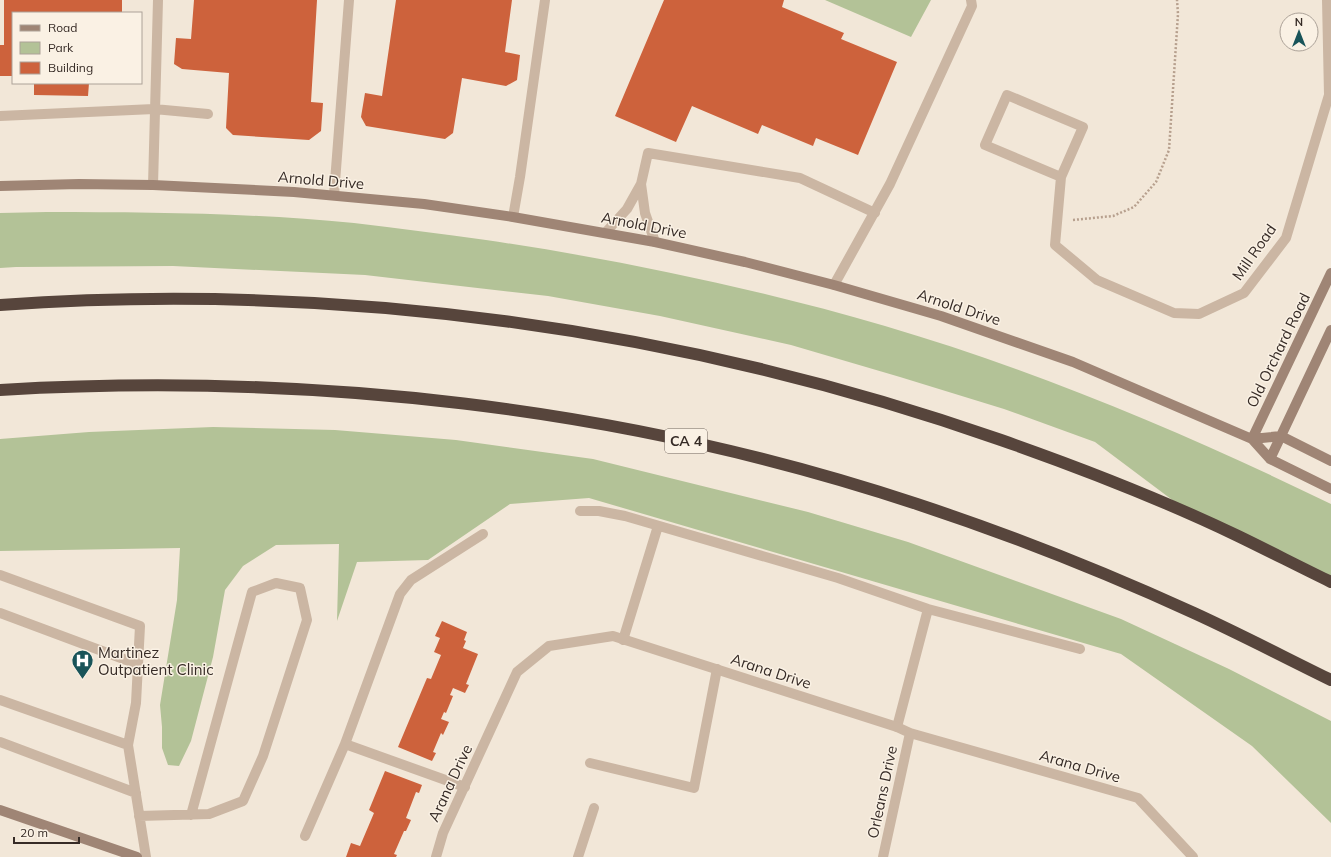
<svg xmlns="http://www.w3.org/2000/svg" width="1331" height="857" font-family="Mulish,sans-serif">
	<rect width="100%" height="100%" fill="#f2e7d8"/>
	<!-- green -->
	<path fill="#b3c297" d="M825 0H931L911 37Z
		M47 212C149 212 252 213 354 223 398 228 442 234 486 240 621 260 754 288 885 326 1038 371 1187 434 1331 504V582L1191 514 1095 442 1004 409 900 377 791 345 660 316 548 296 365 275 173 266 16 267 0 268V213Z
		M213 427 335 430 456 440 593 459 808 512 908 542 1121 619 1229 669 1331 721V823L1252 746 1121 654 589 498 510 504 428 560 357 562 337 621 339 544 276 545 243 566 225 590 213 657 191 741 179 766 168 765 162 748V727L160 705 177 600 180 548 0 551V439L89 432Z"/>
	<!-- building -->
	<path fill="#cd623c" d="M4 0H122V13H13V76H0V45H4Z
		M194 0H317L311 102 323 103 321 131 309 140 233 135 226 128 229 73 182 69 174 64 176 38 191 39Z
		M396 0H512L505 52 520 55 517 80 506 86 462 78 453 133 445 139 366 126 361 117 365 93 382 96Z
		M664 0H784L782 7 844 33 841 39 897 62 858 155 816 138 813 146 762 125 758 134 692 106 676 142 615 116Z
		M34 83H89L88 96 34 95Z
		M442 621 467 632 464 640 466 641 463 648 478 654 466 684 469 685 465 693 453 688 450 695 453 696 446 713 444 712 441 719 449 722 443 735 441 733 433 752 436 753 432 761 398 747 427 678 431 679 441 655 434 652 440 638 435 636Z
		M385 771 422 785 419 793 416 792 406 818 411 820 406 831H404L394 854 397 855 396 857H346L351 843 360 846 374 813 369 810Z"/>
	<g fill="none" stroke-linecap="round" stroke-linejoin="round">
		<!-- path -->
		<path stroke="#b7a08e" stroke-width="2.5" stroke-dasharray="2 2" stroke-linecap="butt" d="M1073 220 1113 216 1134 207 1156 182 1169 150 1178 14 1177 0"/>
		<!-- lane -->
		<path stroke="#cbb6a3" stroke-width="10" d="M0 116 154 109 208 114
			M641 184 648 153 800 178 875 213
			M153 185 158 0
			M334 195 349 0
			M513 217 520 177 545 0
			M606 232 627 209 641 184 645 213 655 242
			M834 285 890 184 972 6 971 0
			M580 511H599L625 516 838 578 928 609 1080 649
			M0 575 140 626 136 703 128 745 146 857
			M0 613 137 664
			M623 640 658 526
			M0 700 128 745
			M897 727 928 609
			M0 742 136 793
			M345 744 465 787
			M590 763 694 788 717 669
			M139 816 209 814 243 801 263 756 307 620 300 588 276 583 252 592 191 815
			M305 836 345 744 400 594 411 580 483 534
			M578 857 594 808"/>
		<!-- street -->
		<path stroke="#cbb6a3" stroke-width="10" d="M1061 177 985 145 1007 95 1083 127 1061 177 1055 245 1097 280 1174 313 1199 314 1244 293 1286 238 1329 95 1327 0
			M436 857 443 833 517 672 549 646 613 636 897 727 910 733 1138 798 1193 857
			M883 857 910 733"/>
		<!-- secondary -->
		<path stroke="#9f8575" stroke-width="10" d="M0 186 79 184 153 185 294 192 424 204 513 217 655 242 745 262 834 285 941 316 1073 362 1252 439 1270 459 1331 489
			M1252 439 1331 273
			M1252 439 1281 436 1331 461
			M1270 459 1331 330
			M0 810 137 857"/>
		<!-- highway -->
		<path stroke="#57453c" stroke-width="12" d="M0 305C338 281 682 328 1001 440 1081 468 1161 499 1238 536 1269 551 1300 567 1331 582
			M0 390C309 372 622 406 917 504 1011 535 1104 572 1194 613 1240 634 1286 658 1331 680"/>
	</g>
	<!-- icons -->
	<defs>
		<symbol id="hospital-pin" viewBox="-11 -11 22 30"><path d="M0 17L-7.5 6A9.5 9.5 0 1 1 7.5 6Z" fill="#195459" stroke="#faf1e4"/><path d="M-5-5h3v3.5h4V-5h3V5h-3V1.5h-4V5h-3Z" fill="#fff"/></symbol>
	</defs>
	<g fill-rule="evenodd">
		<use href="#hospital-pin" x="70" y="648" width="25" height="34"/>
	</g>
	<g text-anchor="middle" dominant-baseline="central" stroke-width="3" stroke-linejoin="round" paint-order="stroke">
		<!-- shield labels -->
		<rect fill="#faf1e4" stroke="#71665f" stroke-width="1" x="665" y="429" width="42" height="24" rx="3"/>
		<g font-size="14" font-weight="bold" fill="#362b26">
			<text x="686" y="441">CA 4</text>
		</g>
		<!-- street labels -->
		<g font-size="15" fill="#362b26" stroke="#faf1e4">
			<text transform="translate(321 180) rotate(5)">Arnold Drive</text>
			<text transform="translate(644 225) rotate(11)">Arnold Drive</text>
			<text transform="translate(1254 252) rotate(-55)">Mill Road</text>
			<text transform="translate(959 307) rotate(18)">Arnold Drive</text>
			<text transform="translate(1278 350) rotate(-64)">Old Orchard Road</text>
			<text transform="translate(771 671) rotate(18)">Arana Drive</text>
			<text transform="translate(1080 766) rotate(16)">Arana Drive</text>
			<text transform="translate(450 783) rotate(-65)">Arana Drive</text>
			<text transform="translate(882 792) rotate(-78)">Orleans Drive</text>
		</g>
		<!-- poi labels -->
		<g font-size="15" fill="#362b26" stroke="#faf1e4" text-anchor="start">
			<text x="98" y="652">Martinez<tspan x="98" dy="17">Outpatient Clinic</tspan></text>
		</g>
	</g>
	<!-- legend -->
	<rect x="12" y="12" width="130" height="72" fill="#faf1e4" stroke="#aca298"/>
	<rect x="20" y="25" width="20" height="6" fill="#9f8575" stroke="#aca298"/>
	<text x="48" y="32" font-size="12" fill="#362b26">Road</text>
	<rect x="20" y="42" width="20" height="12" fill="#b3c297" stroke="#aca298"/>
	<text x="48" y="52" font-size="12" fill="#362b26">Park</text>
	<rect x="20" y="62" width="20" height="12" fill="#cd623c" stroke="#aca298"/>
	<text x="48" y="72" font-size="12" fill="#362b26">Building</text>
	<!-- north arrow -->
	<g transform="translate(1299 32)"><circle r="19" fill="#faf1e4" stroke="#aca298"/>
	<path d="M0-3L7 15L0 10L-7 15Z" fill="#195459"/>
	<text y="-6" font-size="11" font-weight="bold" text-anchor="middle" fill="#362b26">N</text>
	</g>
	<!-- scale -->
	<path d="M14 837v6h65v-6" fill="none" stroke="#362b26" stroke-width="2"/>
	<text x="20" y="837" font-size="12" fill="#362b26" stroke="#faf1e4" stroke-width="3" paint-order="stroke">20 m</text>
</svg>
